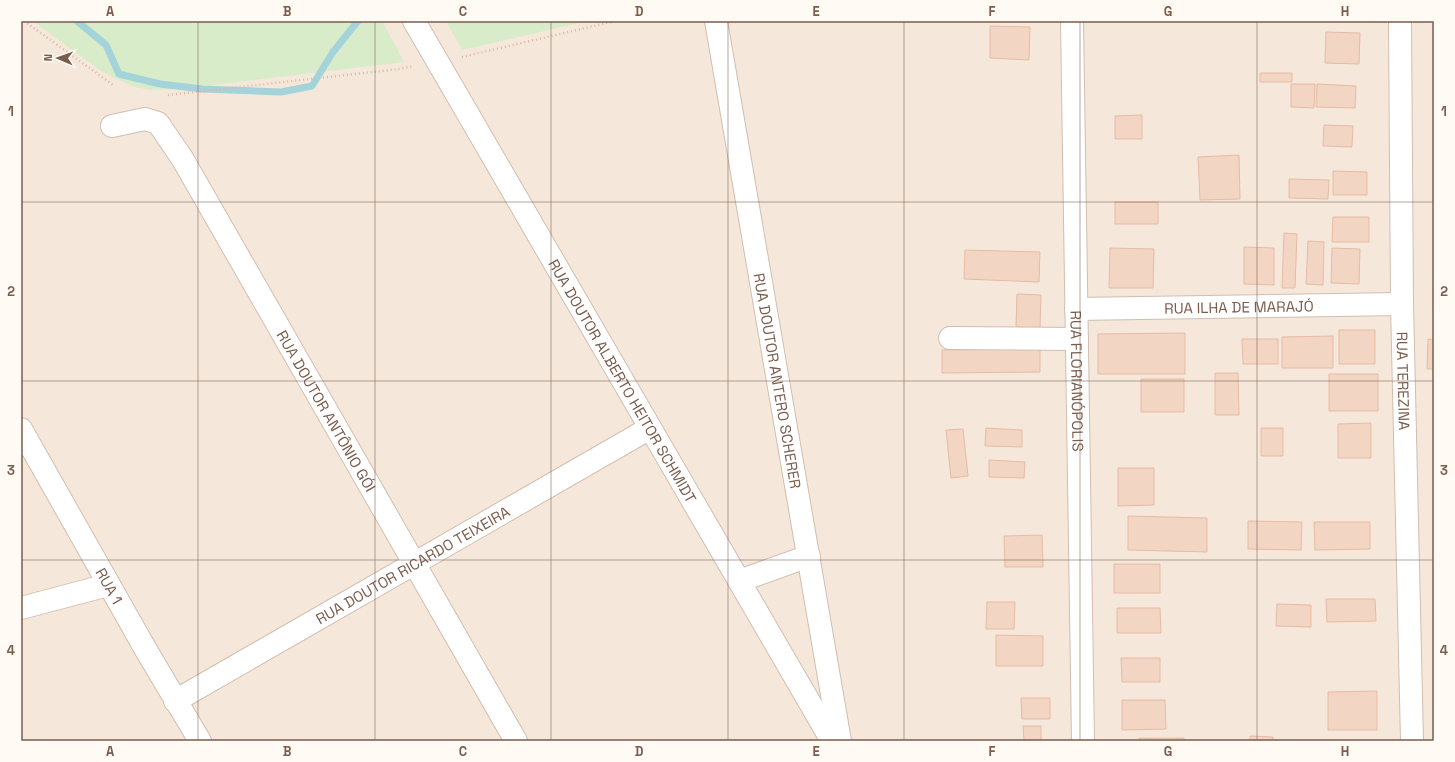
<svg xmlns="http://www.w3.org/2000/svg" width="1455" height="762" font-family="'Space Grotesk',sans-serif">
	<rect width="100%" height="100%" fill="#fdf6ec"/>
	<!-- residential -->
	<path fill="#f5e8da" d="M21 21H1434V741H21Z"/>
	<!-- green -->
	<path fill="#d8ecc9" d="M33 21H382L404 62 180 89 150 90 135 87 121 81 101 71Z
		M446 21H588L462 50Z"/>
	<g fill="none" stroke-linecap="round" stroke-linejoin="round">
		<!-- stream -->
		<path stroke="#a5d3da" stroke-width="7" d="M77 21 106 45 119 74 160 84 202 89 281 92 312 86 333 52 358 21"/>
	</g>
	<!-- building -->
	<path fill="#f3d5c3" stroke="#e6bba3" d="M990 26 1030 27 1029 60 990 58Z
		M1326 32 1360 33 1359 64 1325 63Z
		M1260 73H1292V82H1260Z
		M1291 84H1315L1314 108 1291 107Z
		M1317 84 1356 86 1355 108 1316 107Z
		M1142 115V139H1115V116Z
		M1324 125 1353 126 1352 147 1323 146Z
		M1239 155 1240 199 1200 200 1198 157Z
		M1333 171 1367 172V195H1333Z
		M1289 179 1329 180 1328 199 1289 198Z
		M1115 202H1158V224H1115Z
		M1333 217H1369V242H1332Z
		M1284 233 1297 234 1295 288H1282Z
		M1308 241 1324 242 1323 285 1306 284Z
		M1244 247 1274 248V285L1244 284Z
		M1110 248 1154 249 1153 288H1109Z
		M1332 248 1360 249 1359 284 1331 283Z
		M965 250 1040 252 1039 282 964 279Z
		M1433 286H1434V311H1433Z
		M1017 294 1041 295 1040 328 1016 327Z
		M1339 330H1375V364H1339Z
		M1185 333V374H1098V334Z
		M1333 336V368H1282V337Z
		M1242 339H1278V364H1243Z
		M1428 339 1434 340V369H1427Z
		M1040 349V372L942 373V350Z
		M1215 373H1238L1239 415H1215Z
		M1329 374H1378V411H1329Z
		M1141 379H1184V412H1141Z
		M1371 423V458H1338V424Z
		M986 428 1022 430V447L985 446Z
		M1261 428H1283V456H1261Z
		M963 429 968 476 951 478 946 430Z
		M989 460 1025 462 1024 478 989 477Z
		M1118 468H1154V505L1118 506Z
		M1128 516 1207 518V552L1128 550Z
		M1248 521 1302 522 1301 550 1248 549Z
		M1314 522H1370V549L1315 550Z
		M1042 535 1043 567H1005L1004 536Z
		M1114 564H1160V593H1114Z
		M1326 599H1375L1376 621 1327 622Z
		M987 602H1015L1014 629H986Z
		M1277 604 1311 605V627L1276 626Z
		M1117 608H1160L1161 633H1117Z
		M996 635 1043 636V666H996Z
		M1121 658H1160V682H1122Z
		M1377 691V730H1328V692Z
		M1021 698H1050V719H1022Z
		M1122 700H1165L1166 729 1122 730Z
		M1023 726H1041V741H1024Z
		M1250 736 1273 737V741H1250Z
		M1139 738H1184V741H1139Z"/>
	<g fill="none" stroke-linecap="round" stroke-linejoin="round">
		<defs>
			<g id="minor">
				<path id="s1" d="M414 21 832 741"/>
				<path id="s2" d="M716 21 840 741"/>
				<path id="s3" d="M1072 21 1083 741"/>
				<path id="s4" d="M1400 21 1402 304 1412 741"/>
				<path id="s5" d="M112 126 145 119 158 123 182 158 516 741"/>
				<path id="s6" d="M1076 309 1402 304"/>
				<path d="M950 338 1077 339"/>
				<path id="s7" d="M21 429 146 650 200 741"/>
				<path d="M739 581 809 556"/>
				<path d="M21 608 108 585"/>
				<path id="s8" d="M175 701 650 428"/>
			</g>
		</defs>
		<!-- minor casing -->
		<use href="#minor" stroke="#d1beb0" stroke-width="24"/>
		<!-- path -->
		<path stroke="#d9b8a5" stroke-width="2.5" stroke-dasharray="1 3" stroke-linecap="butt" d="M24 21 113 85
			M462 57 615 21
			M168 95 399 69 414 66"/>
		<!-- minor -->
		<use href="#minor" stroke="#fff" stroke-width="22"/>
	</g>
	<!-- grid -->
	<path fill="none" stroke="#7a5c4d" stroke-width="1" stroke-opacity="0.55" d="M198 21V741M375 21V741M551 21V741M728 21V741M904 21V741M1080 21V741M1257 21V741M21 202H1434M21 381H1434M21 560H1434"/>
	<g text-anchor="middle" dominant-baseline="central" stroke-width="3.5" stroke-linejoin="round" paint-order="stroke">
		<!-- street labels -->
		<g font-size="15" fill="#7a5c4d" stroke="#fffaf3">
			<text stroke="none"><textPath href="#s6" startOffset="163">RUA ILHA DE MARAJÓ</textPath></text>
			<text stroke="none"><textPath href="#s1" startOffset="416">RUA DOUTOR ALBERTO HEITOR SCHMIDT</textPath></text>
			<text stroke="none"><textPath href="#s2" startOffset="365">RUA DOUTOR ANTERO SCHERER</textPath></text>
			<text stroke="none"><textPath href="#s3" startOffset="360">RUA FLORIANÓPOLIS</textPath></text>
			<text stroke="none"><textPath href="#s4" startOffset="360">RUA TEREZINA</textPath></text>
			<text stroke="none"><textPath href="#s5" startOffset="381">RUA DOUTOR ANTÔNIO GÓI</textPath></text>
			<text stroke="none"><textPath href="#s8" startOffset="274">RUA DOUTOR RICARDO TEIXEIRA</textPath></text>
			<text stroke="none"><textPath href="#s7" startOffset="180">RUA 1</textPath></text>
		</g>
	</g>
	<!-- border -->
	<rect width="1455" height="762" fill="none" stroke="#fffaf3" stroke-width="44"/>
	<!-- north arrow -->
	<g transform="translate(58 58) rotate(272)" stroke="#fffaf3" stroke-width="3" paint-order="stroke">
	<path d="M0-3L7 15L0 10L-7 15Z" fill="#7a5c4d"/>
	<text y="-6" font-size="11" font-weight="bold" text-anchor="middle" fill="#7a5c4d">N</text>
	</g>
	<rect x="22" y="22" width="1411" height="718" fill="none" stroke="#7a5c4d" stroke-width="1.5"/>
	<g font-size="13" text-anchor="middle" font-weight="bold" fill="#7a5c4d">
		<text x="110" y="16">A</text>
		<text x="287" y="16">B</text>
		<text x="463" y="16">C</text>
		<text x="639" y="16">D</text>
		<text x="816" y="16">E</text>
		<text x="992" y="16">F</text>
		<text x="1168" y="16">G</text>
		<text x="1345" y="16">H</text>
		<text x="11" y="116">1</text>
		<text x="1444" y="116">1</text>
		<text x="11" y="296">2</text>
		<text x="1444" y="296">2</text>
		<text x="11" y="475">3</text>
		<text x="1444" y="475">3</text>
		<text x="11" y="655">4</text>
		<text x="1444" y="655">4</text>
		<text x="110" y="756">A</text>
		<text x="287" y="756">B</text>
		<text x="463" y="756">C</text>
		<text x="639" y="756">D</text>
		<text x="816" y="756">E</text>
		<text x="992" y="756">F</text>
		<text x="1168" y="756">G</text>
		<text x="1345" y="756">H</text>
	</g>
</svg>
